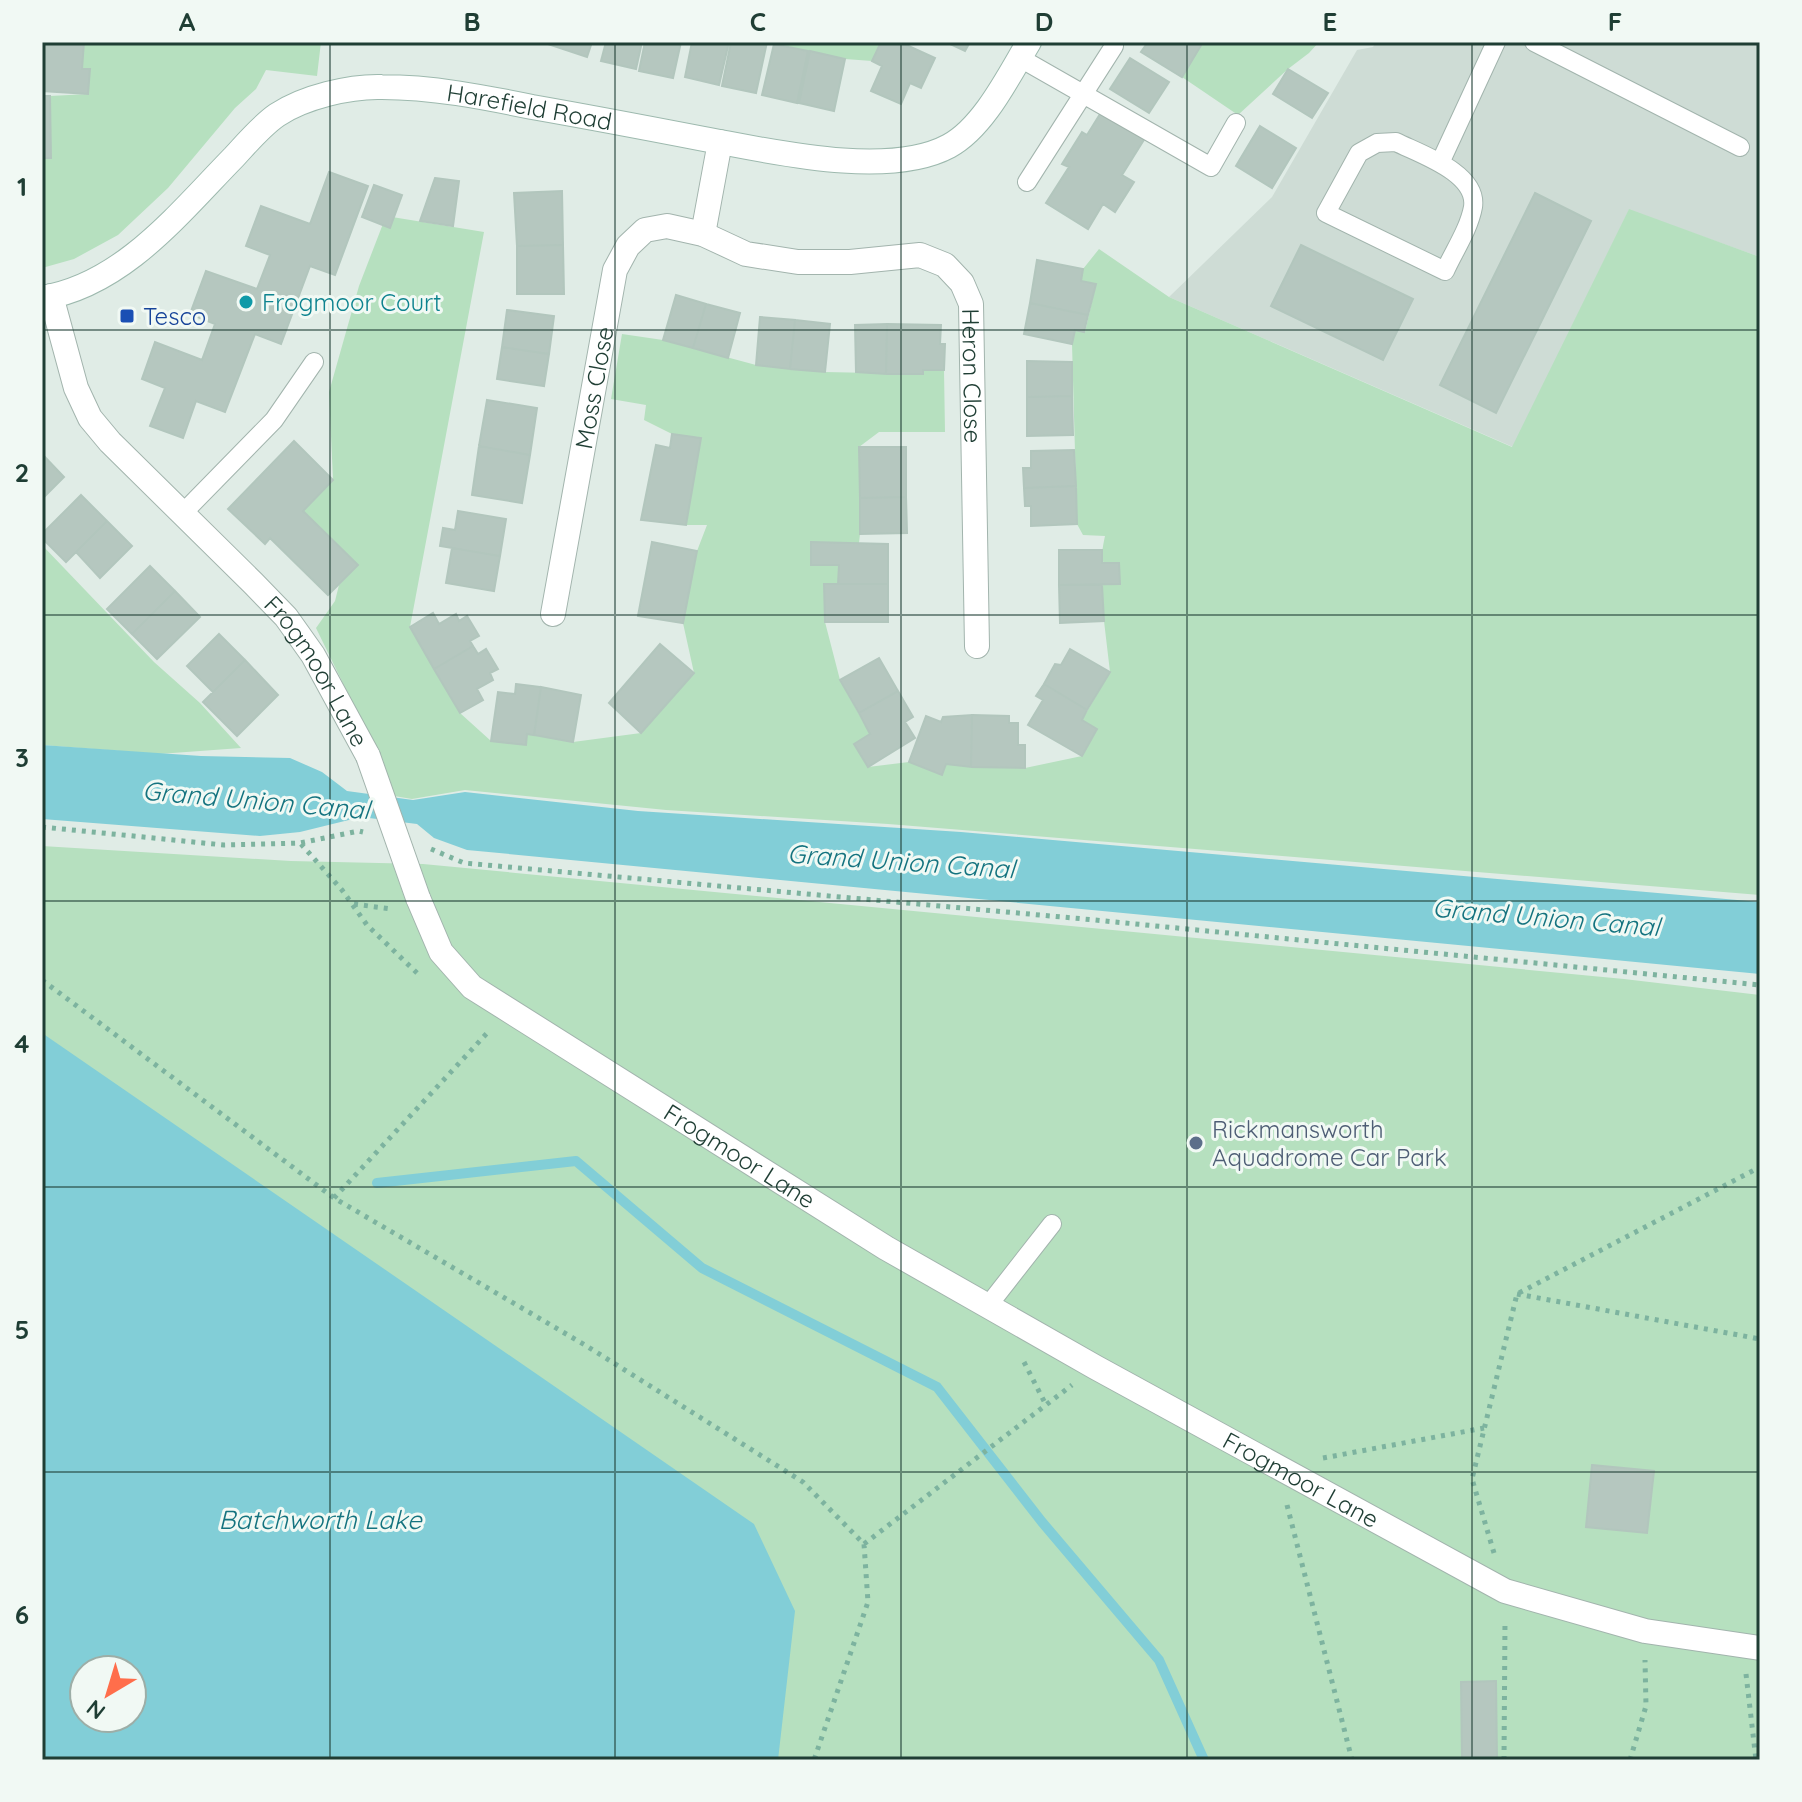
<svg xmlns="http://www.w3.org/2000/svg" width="1802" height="1802" font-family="Quicksand,sans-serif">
	<rect width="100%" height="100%" fill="#e0ece6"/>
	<!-- built -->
	<path fill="#cedcd5" d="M1376 42H1760V257L1629 210 1513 447 1169 297 1272 197 1357 50 1373 47Z"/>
	<!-- green -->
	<path fill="#b6e0bf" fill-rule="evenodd" d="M84 42H321L317 76 266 70 256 89 235 108 168 188 118 235 74 259 42 268V158H51L50 96 88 94 90 69H82Z
		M768 42H881L872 61 845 59Z
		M1203 42H1319L1309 53 1288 69 1238 115 1182 77Z
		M1629 209 1760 257V895L888 824 666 810 465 790 412 799 394 796 376 751 316 628 335 601 339 585 358 565 303 511 333 480 329 392 359 286 386 216 484 232 410 627 460 713 491 741 525 745 527 734 573 742 641 733 694 673 683 623 697 551 707 525H686L701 438 672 434 644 420 646 405 611 399 622 334 663 340 756 365 825 372 923 374V370H944L945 432H879L859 447 860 534 859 543 812 542 839 565 838 584 824 585 825 622 840 680 870 734 854 745 868 767 909 762 941 774 946 764 1025 768 1082 756 1097 730 1082 720 1110 672 1104 621 1102 585 1120 584C1102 563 1099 564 1105 536L1083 535 1077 524 1072 344 1075 330 1085 332 1096 284 1081 281 1083 269 1099 249 1169 297 1512 447Z
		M42 545 154 662 200 703 241 748 159 754 42 745Z
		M42 846 291 861 423 864 1624 979 1760 995V1760H42ZM84 1670H132V1718H84Z"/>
	<!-- water -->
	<path fill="#82ced7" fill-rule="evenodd" d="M42 745 201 756 290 758 322 772 347 791 413 800 465 792 638 811 961 832 1760 902V974L467 850 434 838 417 824 361 817 300 832 260 836 42 819Z
		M42 1033 754 1524 795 1611 778 1760H42ZM84 1670H132V1718H84Z"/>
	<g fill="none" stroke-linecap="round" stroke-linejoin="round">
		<!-- stream -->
		<path stroke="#82ced7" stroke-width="10" d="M377 1183 576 1161 702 1268 937 1387 1042 1522 1159 1660 1204 1760"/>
	</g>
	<!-- building -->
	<path fill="#b5c7bf" stroke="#b2c6bd" stroke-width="2" d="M42 42H84L82 69H90L88 94 42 91Z
		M542 42H592L587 57Z
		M606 42H642L636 69 601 61Z
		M645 42H681L673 78 639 71Z
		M692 42H729L719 85 685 77Z
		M731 42H767L756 93 722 86Z
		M881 42H900L935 58 921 88 910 83 901 104 871 91 882 66 872 61Z
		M946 42H970L965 51Z
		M1148 42H1203L1182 77 1141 52Z
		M774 44 808 51 797 103 762 95Z
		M810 51 845 59 834 111 799 103Z
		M1130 58 1169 82 1149 113 1110 89Z
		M1288 69 1328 93 1312 118 1273 94Z
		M42 96H50L51 158H42Z
		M1102 111 1145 138 1122 175 1134 182 1115 212 1103 204 1088 229 1046 203 1069 167 1062 164 1082 132 1087 135Z
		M1260 126 1296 148 1272 188 1236 166Z
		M329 172 368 186 335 275 310 266 281 344 255 334 225 412 196 401 183 438 150 426 165 388 142 379 155 342 202 360 215 324 190 314 206 271 257 289 270 255 246 246 261 206 310 224Z
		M435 178 459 181 453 226 420 221Z
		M374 185 402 195 390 228 362 217Z
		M562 191 563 245 517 246 514 193Z
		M1535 193 1591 221 1496 413 1440 385Z
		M563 245 564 294H517V246Z
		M1301 245 1413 299 1383 360 1271 306Z
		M1037 260 1083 269 1081 281 1096 284 1088 315 1030 303Z
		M676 295 706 304 693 348 663 340Z
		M1030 303 1088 315 1084 332 1075 330 1072 344 1024 334Z
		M706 304 740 313 728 358 693 348Z
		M507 310 554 316 549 354 502 347Z
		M760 317 795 320 790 369 756 365Z
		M795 320 830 324 825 372 790 369Z
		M887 324 886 374 856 372 855 325Z
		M887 324 941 325 940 344H945L944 370H923V374H886Z
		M502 347 549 354 544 386 497 379Z
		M1027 361 1072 362V396L1027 397Z
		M1072 396 1073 435 1027 436V397Z
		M487 400 537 408 530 455 479 446Z
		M672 434 701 438 686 525 641 520 656 445 670 448Z
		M294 441 333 480 303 511 358 565 328 595 270 538 265 544 228 509Z
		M479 446 530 455 522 503 472 495Z
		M859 447H906V497L860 498Z
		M1074 450 1076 486 1024 488 1023 468H1031V451Z
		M42 454 64 477 42 499Z
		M1076 486 1077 524 1031 526V506H1025L1024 488Z
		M81 495 107 521 66 562 42 538V534Z
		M906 497 907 533 860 534V498Z
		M458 511 506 519 500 556 440 546 443 528 455 530Z
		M107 521 132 546 100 578 76 552Z
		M652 542 697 551 683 623 638 616Z
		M811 542 888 544V584H838L839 565H811Z
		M452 548 500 556 494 591 446 583Z
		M1059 550H1102V563H1119L1120 584 1059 585Z
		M150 566 175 591 132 634 107 609Z
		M824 584H888V622H825Z
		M1059 585H1102L1104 621 1060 623Z
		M175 591 200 617 157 659 132 634Z
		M433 613 439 624 456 614 459 621 467 616 479 636 470 641 473 646 434 669 410 627Z
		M219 634 245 660 213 692 187 666Z
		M660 644 694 673 641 733 609 703Z
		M473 646 478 654 486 649 498 669 490 673 493 680 477 689 483 700 460 713 434 669Z
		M1070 649 1110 672 1087 710 1044 684 1055 664 1061 665Z
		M879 658 898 691 859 713 840 680Z
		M245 660 278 695 237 736 203 702Z
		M516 684 541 687 534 735 527 734 526 745 491 741 498 692 515 694Z
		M1044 684 1087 710 1082 720 1097 729 1082 756 1028 725 1043 700 1036 696Z
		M541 687 581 695 573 742 534 735Z
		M898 691 913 717 905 722 915 738 868 767 854 744 870 734 859 713Z
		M972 715 1009 716V723H1018V745H1025V768L971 767Z
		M972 715 971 767 946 764 942 775 909 762 926 716 941 722 943 717Z
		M1592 1465 1654 1471 1647 1533 1586 1527Z
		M1496 1681 1497 1760H1462L1461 1682Z"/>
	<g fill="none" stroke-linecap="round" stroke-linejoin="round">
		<defs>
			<path id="lane" d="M1534 42 1740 147
				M1020 58 1211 167 1236 123
				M1396 142C1420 154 1478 173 1473 207 1469 229 1454 251 1445 271L1326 213 1359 153 1377 143Z
				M1440 163 1496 42
				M1027 182 1114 46
				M182 514 274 420 314 362
				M987 1307 1052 1224"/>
			<g id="street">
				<path d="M703 234 720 142"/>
				<path id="s1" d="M51 296 76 388 90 418 110 442 253 583 286 617 313 655 368 756"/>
				<path id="s2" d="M553 614 615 270 628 246 645 230 667 226 703 234 746 254 798 262H850L920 255 945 265 962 283 971 304 977 646"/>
				<path id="s3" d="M418 898 441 952 472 987 886 1248 1095 1367 1505 1591 1645 1631 1760 1648"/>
			</g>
			<g id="secondary">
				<path id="s4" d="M42 298C123 285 179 213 234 157 247 143 261 126 277 115 304 97 350 86 382 87 432 87 483 97 532 107 589 117 647 128 704 139 770 151 888 179 949 146 984 127 1009 75 1029 42"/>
			</g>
		</defs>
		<!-- lane casing -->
		<use href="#lane" stroke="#a2b4ad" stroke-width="20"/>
		<!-- street casing -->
		<use href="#street" stroke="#a2b4ad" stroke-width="26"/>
		<!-- secondary casing -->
		<use href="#secondary" stroke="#9db9ae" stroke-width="26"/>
		<!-- path -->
		<path stroke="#7db39f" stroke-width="5" stroke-dasharray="4 6" stroke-linecap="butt" d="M42 827 224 845 300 843 359 831 363 832
			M301 844 342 890 367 925 417 973
			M431 849 464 863 1095 920 1760 985
			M354 904 391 909
			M42 980 334 1198 585 1345 803 1482 864 1544 868 1602 814 1760
			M334 1198 489 1031
			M1517 1294 1760 1339
			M1024 1362 1046 1405
			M1323 1458 1484 1428
			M1287 1505 1352 1760
			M864 1544 1072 1385
			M1494 1553 1472 1479 1517 1294 1760 1167
			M1746 1674 1756 1760
			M1504 1760 1505 1621
			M1630 1760 1646 1706 1645 1660"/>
		<!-- lane -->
		<use href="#lane" stroke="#fff" stroke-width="18"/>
		<!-- street -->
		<use href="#street" stroke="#fff" stroke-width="24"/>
		<!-- secondary -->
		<use href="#secondary" stroke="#fff" stroke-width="24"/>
		<defs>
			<path id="street-bridge" d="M368 756 418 898"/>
		</defs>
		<!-- street-bridge casing -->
		<use href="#street-bridge" stroke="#a2b4ad" stroke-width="26" stroke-linecap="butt"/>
		<!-- street-bridge -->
		<use href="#street-bridge" stroke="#fff" stroke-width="24"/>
	</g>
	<!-- grid -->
	<path fill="none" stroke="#1f3e34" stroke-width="2" stroke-opacity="0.55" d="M330 42V1760M615 42V1760M901 42V1760M1187 42V1760M1472 42V1760M42 330H1760M42 615H1760M42 901H1760M42 1187H1760M42 1472H1760"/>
	<!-- markers -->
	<circle fill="#0f9aa8" stroke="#f1f9f4" stroke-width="3" cx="246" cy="302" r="8"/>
	<rect fill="#1a4fb4" stroke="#f1f9f4" stroke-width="3" x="119" y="308" width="16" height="16" rx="4"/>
	<circle fill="#5c6f8a" stroke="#f1f9f4" stroke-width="3" cx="1196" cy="1143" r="8"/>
	<g text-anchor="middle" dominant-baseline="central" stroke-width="6" stroke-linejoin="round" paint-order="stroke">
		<!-- street labels -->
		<g font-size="24" fill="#1f3e34" stroke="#f1f9f4">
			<text stroke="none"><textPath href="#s4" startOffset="562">Harefield Road</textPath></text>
			<text stroke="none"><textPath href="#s2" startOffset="828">Heron Close</textPath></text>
			<text stroke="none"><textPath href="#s2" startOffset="230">Moss Close</textPath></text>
			<text stroke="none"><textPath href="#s1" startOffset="470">Frogmoor Lane</textPath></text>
			<text stroke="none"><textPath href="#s3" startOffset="422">Frogmoor Lane</textPath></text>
			<text stroke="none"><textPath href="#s3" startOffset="1070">Frogmoor Lane</textPath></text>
		</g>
		<!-- culture labels -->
		<g font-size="24" fill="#0d838f" stroke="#f1f9f4" text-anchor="start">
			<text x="262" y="302">Frogmoor Court</text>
		</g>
		<!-- transit labels -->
		<g font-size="24" fill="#164399" stroke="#f1f9f4" text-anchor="start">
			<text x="143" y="316">Tesco</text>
		</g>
		<!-- service labels -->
		<g font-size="24" fill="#4e5e75" stroke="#f1f9f4" text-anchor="start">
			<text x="1212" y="1129">Rickmansworth<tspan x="1212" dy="28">Aquadrome Car Park</tspan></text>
		</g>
		<!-- water labels -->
		<g font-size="26" font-style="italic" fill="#14737f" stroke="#f1f9f4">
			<text transform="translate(256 800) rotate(5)">Grand Union Canal</text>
			<text transform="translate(901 861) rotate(4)">Grand Union Canal</text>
			<text transform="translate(1546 917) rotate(5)">Grand Union Canal</text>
			<text x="320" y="1519">Batchworth Lake</text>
		</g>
	</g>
	<!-- border -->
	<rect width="1802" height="1802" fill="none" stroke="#f1f9f4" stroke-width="88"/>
	<!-- north arrow -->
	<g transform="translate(108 1694) rotate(218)"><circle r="38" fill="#f1f9f4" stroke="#9daea7" stroke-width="2"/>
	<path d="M0-6L14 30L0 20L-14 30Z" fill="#ff6e4b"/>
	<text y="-12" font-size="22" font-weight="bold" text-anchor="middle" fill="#1f3e34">N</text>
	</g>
	<rect x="44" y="44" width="1714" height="1714" fill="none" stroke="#1f3e34" stroke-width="3"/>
	<g font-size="26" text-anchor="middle" font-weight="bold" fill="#1f3e34">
		<text x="187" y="31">A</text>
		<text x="472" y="31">B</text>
		<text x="758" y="31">C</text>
		<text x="1044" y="31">D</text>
		<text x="1330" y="31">E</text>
		<text x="1615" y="31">F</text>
		<text x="22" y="196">1</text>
		<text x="22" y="482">2</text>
		<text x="22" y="767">3</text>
		<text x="22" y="1053">4</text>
		<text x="22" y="1339">5</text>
		<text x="22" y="1624">6</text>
	</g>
</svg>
